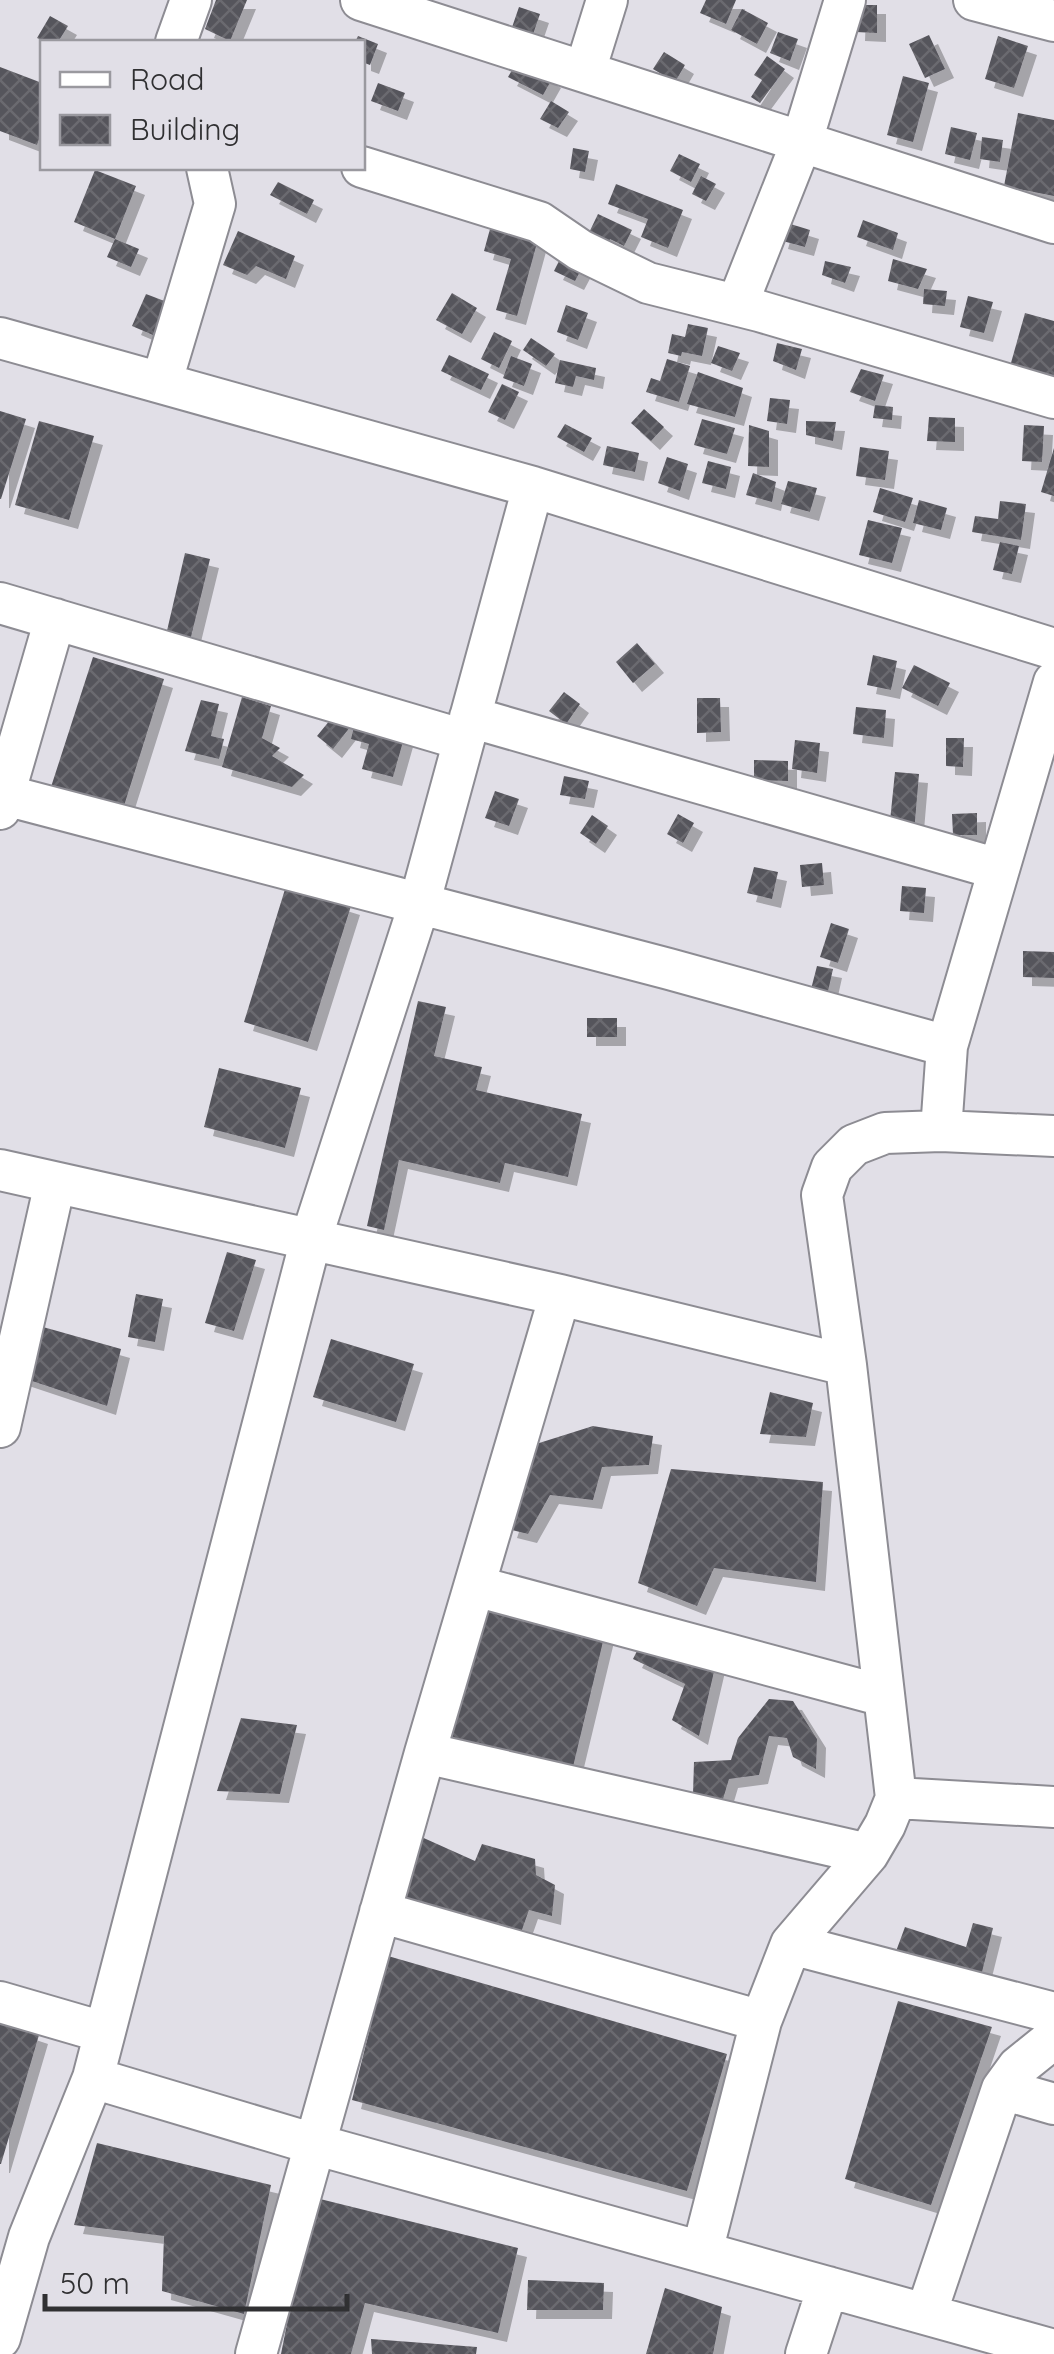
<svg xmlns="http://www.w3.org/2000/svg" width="1054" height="2354" font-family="Quicksand,sans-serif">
	<defs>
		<pattern id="building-cross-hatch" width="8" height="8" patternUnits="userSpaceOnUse" patternTransform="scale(2.5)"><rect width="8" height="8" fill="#55545b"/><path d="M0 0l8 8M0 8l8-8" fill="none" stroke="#6b6a70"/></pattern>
		<filter id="shadow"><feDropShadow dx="9" dy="9" stdDeviation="0" flood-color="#0004"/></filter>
	</defs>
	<rect width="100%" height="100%" fill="#e1dfe7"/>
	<!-- building -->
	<path fill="url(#building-cross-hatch)" filter="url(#shadow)" d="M216 0H247L230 41 205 29Z
		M706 0H736L726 24 700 13Z
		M857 5H877V33L856 32Z
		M519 7 540 14 530 43 509 36Z
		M742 9 768 23 757 44 731 30Z
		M50 16 68 26 58 42H46L37 38Z
		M778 32 798 39 790 61 770 53Z
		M929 35 945 69 925 78 909 44Z
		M358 36 378 44 370 65 362 62V42H355Z
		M998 36 1028 46 1014 88 985 79Z
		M664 52 685 65 675 82 653 69Z
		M767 56 785 69 760 103 751 97 762 80 754 75Z
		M518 60 552 79 543 95 508 77Z
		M0 67 42 83V131L37 145 0 131Z
		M903 76 929 83 913 142 887 135Z
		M378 83 405 93 398 111 371 101Z
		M551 101 569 112 558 128 540 119Z
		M1018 113 1054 120V196L1004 186Z
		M951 127 977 133 970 160 945 154Z
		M982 137 1003 140 1000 162 980 159Z
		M573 148 589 151 585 172 570 169Z
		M679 154 700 164 691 182 670 171Z
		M95 170 136 186 115 239 74 222Z
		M701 176 716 184 706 201 692 194Z
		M278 182 314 200 307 214 270 195Z
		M616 184 683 210 668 248 641 237 648 219 608 204Z
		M598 214 632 230 624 246 610 239 605 251 585 241Z
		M493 218 540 232 517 316 496 310 511 259 484 251Z
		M863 220 898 233 893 250 857 237Z
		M784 222 810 230 805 247 779 240Z
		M238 231 295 256 286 279 256 266 247 275 223 265Z
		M115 239 139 249 131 267 107 257Z
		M562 255 583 266 575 281 554 271Z
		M893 259 927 269 918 289 888 281Z
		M825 261 851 267 845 283 822 275Z
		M924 289 947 291 945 306 923 304Z
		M452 293 477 308 462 334 436 320Z
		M146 294 167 302 153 335 132 326Z
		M968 296 993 302 984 333 960 327Z
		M566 305 588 313 578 340 557 332Z
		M1025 313 1054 321V382L1009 370Z
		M688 324 708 328 702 356 682 352 681 356 668 353 672 334 685 337Z
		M494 332 512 341 499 368 481 359Z
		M531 338 555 354 546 366 523 350Z
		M777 343 802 349 796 370 773 361Z
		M718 346 740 353 732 371 711 363Z
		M449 355 489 374 481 390 441 371Z
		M511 356 532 364 524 386 503 378Z
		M667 359 690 366 679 402 646 392 651 378 660 381Z
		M560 360 596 368 594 380 576 376 573 387 555 383Z
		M861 369 884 375 875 401 850 392Z
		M698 372 743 388 735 417 687 404Z
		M502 384 519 392 505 420 488 412Z
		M770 398 790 400 787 424 767 421Z
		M875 405 893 407 892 420 873 418Z
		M644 409 664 427 651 441 631 423Z
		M0 411 26 419 1 499H0Z
		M929 417 955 418V442L927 441Z
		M702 419 735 428 727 454 694 445Z
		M39 421 94 436 69 520 15 505Z
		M806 421 836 422 833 441 806 435Z
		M565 424 592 438 584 452 557 437Z
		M749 425 769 431V467L748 466Z
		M1024 425 1044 426 1042 462 1022 461Z
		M607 446 639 453 635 472 603 465Z
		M860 447 889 451 885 480 856 476Z
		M1054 448V496L1041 492Z
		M667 457 688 464 680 491 658 483Z
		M708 461 731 467 726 489 702 483Z
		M753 473 776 482 772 502 746 495Z
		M788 481 817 488 810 512 781 504Z
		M880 488 913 498 905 522 873 512Z
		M919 500 947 508 941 530 913 523Z
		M1000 501 1026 504 1021 540 972 532 975 516 998 519Z
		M868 520 902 528 892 563 859 555Z
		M1000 542 1019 546 1012 574 993 570Z
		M185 553 210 559 190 641 166 635Z
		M637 643 655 664 633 683 616 662Z
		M873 655 897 661 891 690 867 685Z
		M93 657 164 679 123 809 51 787Z
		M914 665 950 683 938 706 902 688Z
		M564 692 580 704 566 724 549 711Z
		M242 697 271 706 262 738 280 748 272 756 304 775 292 787 222 767Z
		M697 698H720L721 732 697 733Z
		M201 700 219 704 211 736 224 739 219 759 185 751Z
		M856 707 886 710 884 738 853 734Z
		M335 714 351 726 333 749 317 736Z
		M356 718 406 731 393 777 362 769 369 744 351 739Z
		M946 738H964L963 767 946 766Z
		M795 740 820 743 817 773 792 769Z
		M754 760 788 761V781L754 780Z
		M895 772 919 774 914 833 889 831Z
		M564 776 589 781 585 799 560 795Z
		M495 791 519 799 509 826 485 818Z
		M977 813V835H953L952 814Z
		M678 814 694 823 683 843 667 834Z
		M592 815 608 826 596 844 580 833Z
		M822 863 824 885 802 887 800 865Z
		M754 867 778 872 772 899 747 893Z
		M286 886 351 906 308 1042 244 1022Z
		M902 886 926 888 924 913 900 911Z
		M831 923 849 929 838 963 820 957Z
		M1023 951 1054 952V978L1023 977Z
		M817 966 833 969 825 1005 809 997Z
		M418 1001 446 1007 434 1056 482 1067 476 1090 582 1114 568 1177 505 1163 500 1183 399 1160 384 1230 367 1226Z
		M587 1018H617V1037H587Z
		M219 1068 301 1088 285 1148 204 1127Z
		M227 1252 256 1260 234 1331 205 1323Z
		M136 1294 163 1299 155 1342 128 1337Z
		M36 1325 121 1349 107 1406 20 1377Z
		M331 1339 414 1364 396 1422 313 1397Z
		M770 1392 813 1403 806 1437 760 1434Z
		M593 1426 653 1436 649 1465 602 1467 593 1500 550 1495 528 1534 508 1529 536 1444Z
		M671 1469 823 1482 816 1582 714 1568 697 1606 638 1583Z
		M484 1606 607 1625 572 1771 449 1742Z
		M644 1637 717 1659 699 1736 672 1720 685 1684 633 1659Z
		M769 1699 793 1701 817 1739 816 1769 793 1757 787 1738 769 1736 759 1775 729 1779 721 1806 693 1794 694 1762 731 1760 738 1738Z
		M241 1718 297 1725 280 1794 217 1791Z
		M417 1835 475 1861 482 1844 535 1859 536 1875 555 1885 552 1916 529 1910 518 1941 398 1901Z
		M973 1923 993 1928 980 1980 895 1954 905 1927 966 1947Z
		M388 1956 727 2054 687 2191 352 2100Z
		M898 2001 992 2027 931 2205 845 2179Z
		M0 2022 39 2035 1 2164H0Z
		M97 2143 271 2185 244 2314 162 2291 164 2236 74 2225Z
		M312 2197 518 2248 498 2333 365 2303 351 2354H281Z
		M528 2280 604 2283 603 2310H527Z
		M665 2288 722 2307 713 2354H646Z
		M371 2339 477 2347 476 2354H372Z"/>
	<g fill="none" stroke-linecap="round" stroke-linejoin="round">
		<defs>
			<path id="street" d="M361 0 1054 223
				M974 0 1054 21
				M176 42 191 0
				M585 71 607 0
				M362 167 539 222 580 250 648 283 759 311 1054 398
				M737 305 802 141 845 0
				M0 338 533 487 1054 649
				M162 381 215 204 207 168
				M0 603 464 740
				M470 717 998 869
				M5 795 669 969 947 1046
				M0 809 55 619
				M941 1131 947 1046 1054 682
				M0 1170 560 1295 846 1365
				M0 1427 55 1183
				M475 1586 884 1696
				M425 1753 868 1854
				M896 1798 1054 1807
				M380 1912 761 2021
				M791 1944 1054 2013
				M0 2002 103 2032
				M93 2078 314 2144 1054 2350
				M1002 2089 1054 2104
				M702 2252 761 2021 791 1944 868 1854 885 1825 896 1798 846 1365 822 1195 832 1167 854 1145 885 1133 941 1131 1054 1136
				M926 2314 1002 2089 1018 2067 1054 2038
				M0 2338 29 2237 93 2078 311 1239 419 905 533 487
				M256 2354 425 1753 560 1295
				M806 2354 828 2287"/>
		</defs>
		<!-- street casing -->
		<use href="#street" stroke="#8d8c93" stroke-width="44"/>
		<!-- street -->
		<use href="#street" stroke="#fff" stroke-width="40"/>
	</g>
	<!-- legend -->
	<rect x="40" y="40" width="325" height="130" fill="#e1dfe7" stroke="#9a999f" stroke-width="2.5"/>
	<rect x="60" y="72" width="50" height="15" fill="#ffffff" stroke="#9a999f" stroke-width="2.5"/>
	<text x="130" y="90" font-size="30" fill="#303032">Road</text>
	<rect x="60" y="115" width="50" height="30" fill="url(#building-cross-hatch)" stroke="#9a999f" stroke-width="2.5"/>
	<text x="130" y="140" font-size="30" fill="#303032">Building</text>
	<!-- scale -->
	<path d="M45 2294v15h302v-15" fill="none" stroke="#303032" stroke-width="5"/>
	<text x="60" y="2294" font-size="30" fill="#303032" stroke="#e1dfe7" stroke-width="8" paint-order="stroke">50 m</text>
</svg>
